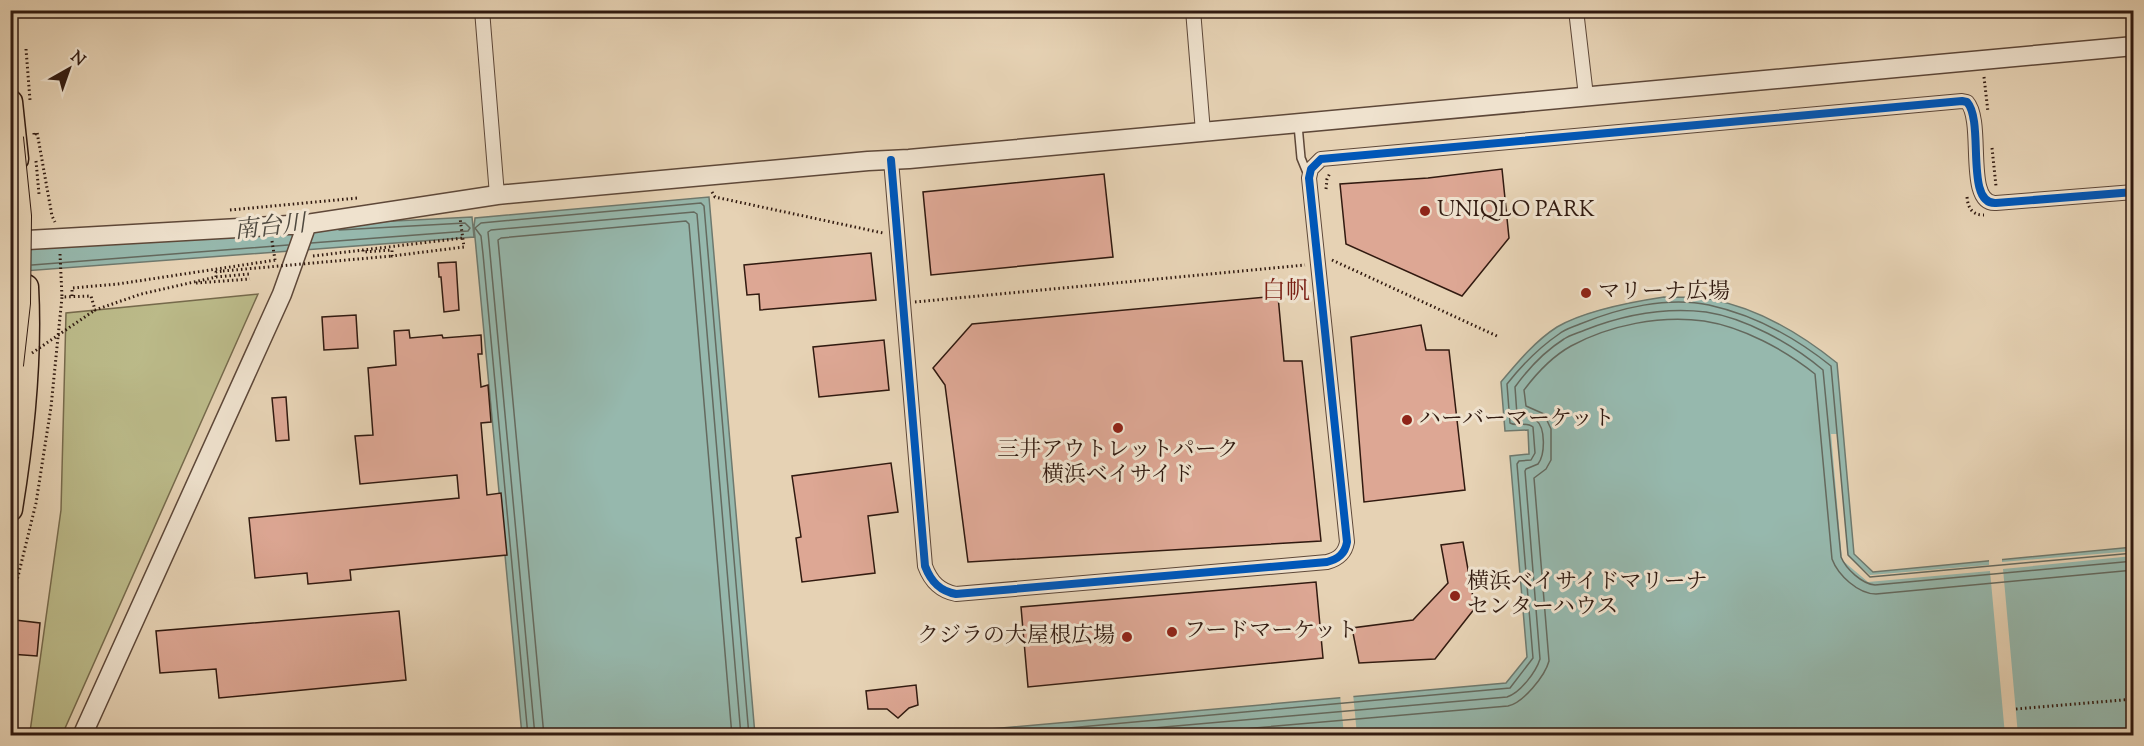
<svg xmlns="http://www.w3.org/2000/svg" width="2144" height="746" font-family="'Sorts Mill Goudy','Noto Serif JP',serif">
	<rect width="100%" height="100%" fill="#e6d2b4"/>
	<filter id="stains"><feTurbulence type="fractalNoise" baseFrequency=".00333" numOctaves="4"/><feColorMatrix values="0 0 0 0 .2 0 0 0 0 .09 0 0 0 0 .02 0 0 0 .5 -.17"/></filter>
	<radialGradient id="worn" r=".72"><stop offset=".6" stop-color="#630" stop-opacity="0"/><stop offset="1" stop-color="#630" stop-opacity=".3"/></radialGradient>
	<!-- green -->
	<path fill="#bbba89" stroke="#766a4c" stroke-width="1.5" d="M258 294 62 735H42L30 732 61 510 66 313Z"/>
	<!-- water -->
	<path fill="#96b8ad" stroke="#6e796e" stroke-width="1.5" d="M709 197 755 735H522L474 227 475 218Z
		M472 217 474 237 11 272 24 240Z
		M1664 297C1678 298 1695 296 1710 299 1757 308 1800 333 1837 363L1854 554 1873 572 2133 547V735L912 736 1506 683 1527 657 1510 456 1529 454 1528 430 1505 431 1501 382C1517 363 1535 341 1557 327 1586 310 1631 302 1664 297Z"/>
	<!-- pier -->
	<path fill="#e6d2b4" d="M1831 434H1837L1848 556 1870 575 1989 565V558L2002 557V562L2133 551V556L2003 569 2018 735H2005L1990 571 1868 582 1842 560Z
		M1353 693 1357 735H1344L1340 694Z"/>
	<g fill="none" stroke-linecap="round" stroke-linejoin="round">
		<!-- shore -->
		<path stroke="#64695e" stroke-width="1.5" d="M311 243 468 231 470 228 465 223 339 230
			M32 265 288 245
			M528 736 483 254 481 236 475 228 481 223 701 203 704 206 749 736
			M535 736 488 232 491 230 694 212 697 214 741 736
			M544 736 498 240 501 238 686 221 689 224 732 736
			M979 736 1510 688 1533 658 1517 464 1519 461 1531 460 1535 453 1533 427C1526 421 1517 427 1510 423L1507 384C1522 365 1540 347 1559 334 1565 329 1573 327 1580 324 1619 308 1668 296 1709 305 1754 315 1795 337 1831 366L1848 555 1870 577 2134 553
			M1062 736 1507 697C1520 693 1536 672 1540 659L1525 471 1526 469 1538 464C1545 455 1546 428 1536 420 1531 415 1523 417 1517 415L1515 387C1528 369 1545 351 1564 339 1570 335 1578 333 1585 330 1623 315 1664 307 1706 312 1746 318 1792 344 1823 370L1841 557C1846 569 1862 584 1875 585L2134 561
			M1161 736 1508 706C1523 703 1545 676 1549 661L1534 478 1546 469 1551 460V429L1544 414 1526 406 1524 390C1536 374 1553 356 1571 346 1610 325 1660 315 1704 321 1743 327 1785 350 1815 374L1832 559C1838 575 1858 594 1876 594L2134 570"/>
	</g>
	<!-- building -->
	<path fill="#dda794" stroke="#311a10" stroke-width="1.5" d="M1502 169 1509 238 1462 296 1346 244 1340 184 1428 178Z
		M1104 174 1113 257 931 275 923 192Z
		M871 253 876 300 760 310 759 294 747 295 744 265Z
		M456 262 459 310 444 312 441 277H439L438 263Z
		M1278 296 1284 361H1302L1321 541 968 562 945 385 933 368 972 324Z
		M356 315 358 348 324 350 322 317Z
		M1421 325 1426 350H1449L1465 490 1364 502 1351 337Z
		M409 330 410 338 442 335 443 338 481 335 482 354H478L481 387 488 385 491 422 481 423 487 495 501 493 507 555 350 570 351 580 308 584 307 573 255 578 249 518 459 498 457 475 360 484 355 436 373 435 368 368 396 365 394 331Z
		M884 340 889 390 819 397 813 347Z
		M286 397 289 440 276 441 272 398Z
		M891 463 898 512 868 516 875 573 802 582 796 538 801 537 792 476Z
		M1463 542 1475 608 1435 659 1359 663 1352 628 1413 620 1448 583 1441 545Z
		M1316 582 1323 658 1028 687 1021 607Z
		M399 611 406 680 219 698 216 669 160 673 156 631Z
		M15 620 40 623 37 656 10 654V639L13 640Z
		M916 685 918 705 909 708 898 718 887 709H868L866 691Z"/>
	<g fill="none" stroke-linecap="round" stroke-linejoin="round">
		<defs>
			<path id="service" d="M1298 125 1301 158 1308 175"/>
			<path id="minor" d="M482 10 497 195
				M1193 10 1203 132
				M1576 10 1586 96
				M891 160 925 566C931 582 940 591 956 594L1327 562C1338 559 1345 554 1347 542L1309 178 1311 169 1321 159 1962 101 1967 102C1985 122 1964 205 1996 203L2134 192"/>
			<path id="tertiary" d="M10 241 307 224 497 195 868 161 909 159 2134 46
				M82 736 282 294 307 224"/>
			<path id="trunk" d="M10 102 16 159
				M10 509C22 435 30 361 26 287"/>
		</defs>
		<!-- service casing -->
		<use href="#service" stroke="#5e4839" stroke-width="10"/>
		<!-- minor casing -->
		<use href="#minor" stroke="#5e4839" stroke-width="16"/>
		<!-- tertiary casing -->
		<use href="#tertiary" stroke="#5e4839" stroke-width="21"/>
		<!-- trunk casing -->
		<use href="#trunk" stroke="#311a10" stroke-width="27"/>
		<!-- path -->
		<path stroke="#311a10" stroke-width="3" stroke-dasharray="1.5 3" stroke-linecap="butt" d="M26 49 30 100
			M1984 77 1988 112
			M34 133V136L37 132 52 216 55 222
			M1992 148 1996 186
			M36 161 39 194
			M1326 189 1327 179 1330 173
			M712 192 715 197 883 233
			M1967 197C1968 208 1972 215 1984 215
			M230 210 358 198
			M272 241 275 260
			M363 250V252L392 250V256L464 247 460 218
			M60 254 62 297
			M313 256 463 238
			M1332 260 1499 337
			M216 277 249 274
			M196 283 250 279
			M72 296V288L118 284 276 260
			M915 302 1305 265
			M10 609 36 503 51 407 62 297 91 296 95 310 141 294 216 277V272L223 271
			M2016 709 2134 699
			M916 735V736"/>
		<!-- service -->
		<use href="#service" stroke="#efe2ce" stroke-width="7"/>
		<!-- minor -->
		<use href="#minor" stroke="#efe2ce" stroke-width="14"/>
		<!-- tertiary -->
		<use href="#tertiary" stroke="#efe2ce" stroke-width="18"/>
		<!-- trunk -->
		<use href="#trunk" stroke="#e6d2b4" stroke-width="24"/>
		<defs>
			<path id="motorway-bridge" d="M10 138 18 216 17 303 10 365"/>
		</defs>
		<!-- motorway-bridge casing -->
		<use href="#motorway-bridge" stroke="#311a10" stroke-width="28" stroke-linecap="butt"/>
		<!-- path-bridge -->
		<path stroke="#311a10" stroke-width="3" stroke-dasharray="1.5 3" stroke-linecap="butt" d="M223 271 392 256
			M32 353 95 310"/>
		<!-- motorway-bridge -->
		<use href="#motorway-bridge" stroke="#e6d2b4" stroke-width="26"/>
		<defs>
			<path id="cycleway" d="M891 160 925 566C931 582 940 591 956 594L1327 562C1338 559 1345 554 1347 542L1309 178 1311 169 1321 159 1962 101 1967 102C1985 122 1964 205 1996 203L2134 192"/>
		</defs>
		<!-- cycleway casing -->
		<use href="#cycleway" stroke="#efe2ce" stroke-width="11"/>
		<!-- cycleway -->
		<use href="#cycleway" stroke="#0057b8" stroke-width="8"/>
	</g>
	<!-- markers -->
	<g fill="#8f2418" stroke="#efe2ce" stroke-width="2">
		<circle cx="1425" cy="211" r="6"/>
		<circle cx="1586" cy="293" r="6"/>
		<circle cx="1407" cy="420" r="6"/>
		<circle cx="1118" cy="428" r="6"/>
		<circle cx="1455" cy="596" r="6"/>
		<circle cx="1172" cy="632" r="6"/>
		<circle cx="1127" cy="637" r="6"/>
	</g>
	<g text-anchor="middle" dominant-baseline="central" stroke-width="6" stroke-linejoin="round" paint-order="stroke">
		<!-- poi labels -->
		<g font-size="22" fill="#311a10" stroke="#efe2ce" text-anchor="start">
			<text x="1437" y="211">UNIQLO PARK</text>
			<text x="1598" y="293">マリーナ広場</text>
			<text x="1419" y="420">ハーバーマーケット</text>
			<text x="1118" y="451" text-anchor="middle">三井アウトレットパーク<tspan x="1118" dy="25">横浜ベイサイド</tspan></text>
			<text x="1467" y="583">横浜ベイサイドマリーナ<tspan x="1467" dy="25">センターハウス</tspan></text>
			<text x="1184" y="632">フードマーケット</text>
			<text x="1115" y="637" text-anchor="end">クジラの大屋根広場</text>
		</g>
		<!-- water labels -->
		<g font-size="24" font-style="italic" fill="#4f493f" stroke="#efe2ce">
			<text transform="translate(270 228) rotate(-6)">南台川</text>
		</g>
		<!-- neighbourhood labels -->
		<g font-size="24" fill="#7a1f14" stroke="#efe2ce">
			<text x="1286" y="292">白帆</text>
		</g>
	</g>
	<!-- margin -->
	<rect width="2144" height="746" fill="none" stroke="#e6d2b4" stroke-width="36"/>
	<rect x="12" y="12" width="2120" height="722" fill="none" stroke="#311a10" stroke-width="3"/>
	<rect x="18" y="18" width="2108" height="710" fill="none" stroke="#311a10" stroke-width="1.5"/>
	<!-- north arrow -->
	<g transform="translate(69 69) rotate(40)" stroke="#efe2ce" stroke-width="4.5" paint-order="stroke">
	<path d="M0-4.5L10 22L0 15L-10 22Z" fill="#311a10"/>
	<text y="-9" font-size="16" font-weight="bold" text-anchor="middle" fill="#311a10">N</text>
	</g>
	<rect width="100%" height="100%" filter="url(#stains)"/>
	<rect width="100%" height="100%" fill="url(#worn)"/>
</svg>
